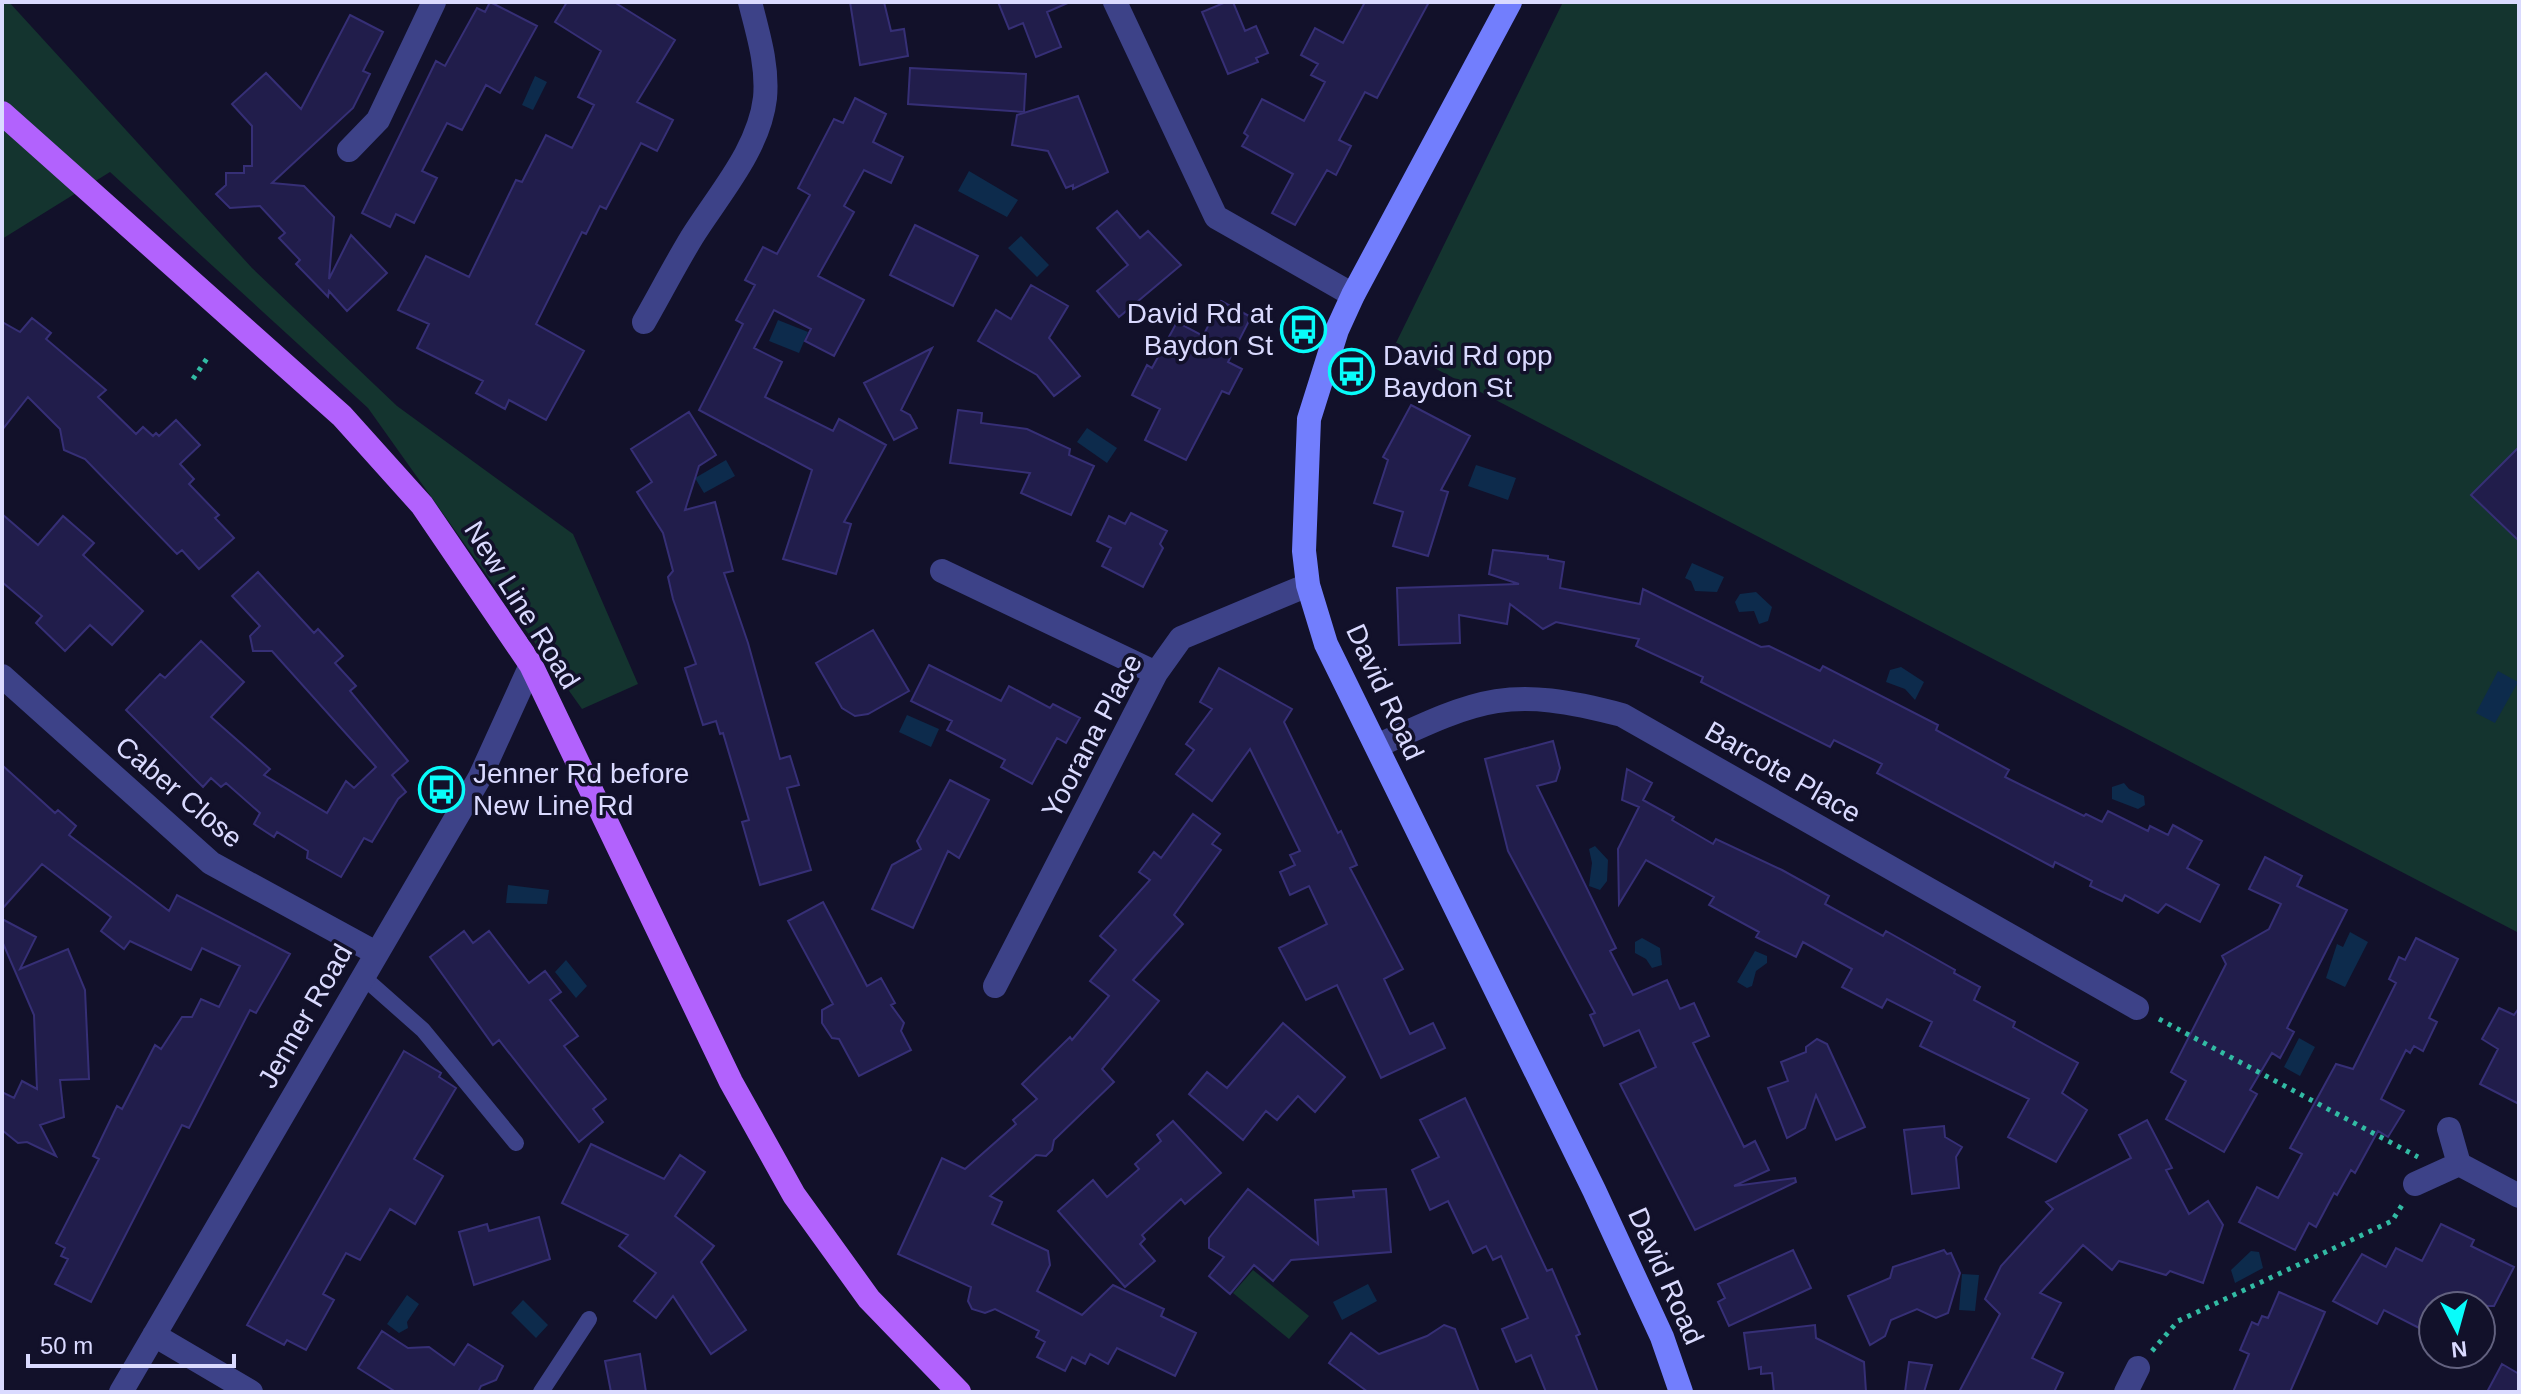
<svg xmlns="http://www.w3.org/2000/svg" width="2521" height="1394" font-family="Arial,sans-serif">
	<rect width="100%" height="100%" fill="#12112a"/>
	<!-- green -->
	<path fill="#14342f" d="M2 2H9L252 268 397 406 573 534 638 684 582 709 368 408 110 172 2 239Z
		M1563 2H2519V933L1394 347Z
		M1253 1270 1309 1316 1289 1339 1233 1293Z"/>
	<!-- water -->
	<path fill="#0d2b4c" d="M535 76 547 82 533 110 522 105Z
		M969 171 1018 200 1007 217 958 191Z
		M1021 236 1049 265 1037 277 1008 248Z
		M778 320 808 332 799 353 769 341Z
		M1087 428 1117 448 1107 463 1077 442Z
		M726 460 735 476 704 493 695 478Z
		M1476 465 1516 478 1508 500 1468 486Z
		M1692 563 1724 577 1717 592 1695 591 1691 581 1685 578Z
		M1756 592 1772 607 1768 621 1759 624 1754 611 1739 612 1735 602 1740 594Z
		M1901 667 1924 682 1915 700 1905 689 1886 682 1890 670Z
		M2498 671 2518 682 2495 723 2476 713Z
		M907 715 939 729 931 747 899 732Z
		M2124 783 2129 789 2144 796 2145 805 2138 809 2112 799V787Z
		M1595 846 1608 860 1607 881 1600 890 1589 886 1592 863 1589 849Z
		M508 885 549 890 547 904 506 903Z
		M2350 932 2368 942 2345 987 2326 978 2337 944 2343 947Z
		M1642 938 1660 948 1662 965 1652 968 1646 959 1635 953V942Z
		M1755 951 1767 956V963L1756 971 1752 986 1747 988 1737 982Z
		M566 960 587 986 576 998 555 972Z
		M2299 1038 2315 1047 2300 1076 2284 1067Z
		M2251 1251 2259 1252 2263 1268 2235 1283 2231 1270Z
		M1962 1274 1979 1275 1975 1311 1959 1310Z
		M1368 1284 1377 1301 1342 1320 1333 1302Z
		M407 1295 419 1304 407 1322 408 1328 399 1333 387 1324Z
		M523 1300 548 1325 536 1338 511 1313Z"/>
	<!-- building -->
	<path fill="#211d4b" stroke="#362f76" stroke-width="2" d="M490 2 537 26 500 93 486 85 462 130 447 123 422 171 437 178 414 223 396 214 390 227 362 213 436 61 445 66 477 8 485 12Z
		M567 2H614L675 40 637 102 673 120 657 151 641 143 606 209 600 206 586 234 582 232 536 324 584 351 546 420 509 400 505 409 476 393 483 381 417 348 429 324 398 310 426 256 469 277 516 180 522 182 546 135 572 148 594 105 578 97 601 51 555 22Z
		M850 2H884L891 31 904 29 908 56 860 65Z
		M998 2H1070L1047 12 1061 47 1036 57 1023 23 1009 29Z
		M1226 2H1233L1245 31 1256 26 1268 53 1256 58 1258 62 1228 74 1202 12Z
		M1365 2H1429L1377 98 1365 92 1339 140 1351 146 1336 175 1327 170 1295 225 1272 213 1293 174 1242 146 1248 136 1244 133 1262 99 1304 121 1325 82 1311 75 1318 64 1301 55 1315 28 1343 43Z
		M350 15 383 32 363 71 370 74 353 108 272 183 304 186 334 217 329 279 351 235 387 273 347 311 329 291 328 297 296 264 300 260 279 238 285 233 260 206 230 208 216 194 226 185V173H244V166H252V126L232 104 266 73 301 109Z
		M910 68 1026 74 1024 112 908 104Z
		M1078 96 1108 172 1073 189V185L1066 188 1048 151 1012 145 1017 115Z
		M855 98 886 114 873 142 903 157 891 183 864 170 844 206 854 212 818 276 864 300 834 356 805 341 811 329 774 310 754 348 782 362 765 397 833 431 839 419 886 445 844 522 851 524 836 574 783 559 812 470 699 410 743 324 736 320 755 285 745 280 763 247 777 254 810 195 798 188 834 119 843 123Z
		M1117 211 1140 238 1148 231 1181 265 1119 317 1097 291 1128 265 1097 228Z
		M915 225 978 256 953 306 890 275Z
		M1031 285 1068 306 1049 338 1080 376 1054 396 1037 375 978 341 996 310 1011 319Z
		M1221 301 1251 317 1228 362 1242 369 1229 394 1222 391 1186 460 1145 440 1160 409 1132 395 1147 365 1152 368 1177 322 1203 336Z
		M32 318 51 333 46 339 106 390 98 397 136 434 143 427 153 436 156 433 159 436 176 420 200 445 180 464 194 479 189 484 219 515 215 518 234 538 199 569 182 550 177 554 85 459 64 450 60 429 28 397 2 430V322L20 332Z
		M932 348 901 410 910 415 917 428 894 440 864 383Z
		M1411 405 1470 436 1441 490 1448 492 1428 556 1393 546 1403 512 1374 503 1388 460 1383 457Z
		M958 410 982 413 981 423 1027 429 1070 449 1069 455 1094 466 1071 515 1021 493 1030 473 950 463Z
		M689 412 716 455 699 466 685 510 715 502 733 571 724 573 748 643 780 759 790 756 799 785 787 788 811 870 760 885 742 822 749 820 723 733 720 734 716 721 703 725 685 668 696 664 673 599 668 577 673 571 663 533 637 492 652 482 631 449Z
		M2519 447V541L2471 495Z
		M1131 513 1167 531 1160 544 1163 548 1143 587 1102 566 1111 548 1097 541 1109 516 1125 524Z
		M2 514 38 545 63 516 94 543 83 555 143 611 112 645 90 625 65 651 36 623 42 616 2 582Z
		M1493 550 1548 556V559L1564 562 1560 588 1640 604 1643 589 1761 647 1769 646 1820 671 1823 666 1938 725 1936 730 2009 770 2005 777 2084 816 2086 814 2102 822 2108 811 2148 831 2150 826 2168 835 2173 825 2202 841 2187 868 2219 885 2200 922 2166 904 2158 913 2125 895 2122 901 2090 886 2092 881 2055 862 2053 867 1877 773 1882 764 1834 740 1830 747 1701 682 1703 677 1636 646 1639 639 1556 622 1543 629 1510 604 1507 624 1459 615 1460 643 1399 645 1397 588 1519 584 1489 574Z
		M258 572 314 633 318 629 343 656 335 663 356 686 350 691 408 761 392 775 406 792 398 799 372 842 364 838 341 877 307 858 308 851 277 832 274 837 254 824 260 813 226 783 221 787 211 778 203 787 126 710 160 674 165 678 201 641 244 682 211 717 270 769 264 775 327 813 346 781 354 788 376 767 272 651H253L250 636 260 626 232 596Z
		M873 630 909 691 868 714 855 716 842 708 816 663Z
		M929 665 1001 701 1009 686 1050 708 1053 704 1080 718 1066 743 1057 738 1032 784 1001 767 1005 760 947 730 952 721 911 701Z
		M1219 668 1292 709 1284 722 1338 833 1341 831 1357 865 1350 868 1403 969 1384 979 1410 1034 1433 1023 1445 1048 1381 1078 1337 985 1306 1000 1279 948 1327 924 1309 886 1290 895 1280 872 1295 865 1290 855 1300 851 1250 749 1212 801 1176 774 1194 750 1186 744 1212 709 1200 702Z
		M1553 741 1560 768 1556 781 1537 786 1616 948 1610 951 1633 995 1667 980 1680 1009 1694 1003 1709 1036 1693 1043 1744 1147 1755 1141 1769 1170 1734 1186 1795 1178 1796 1182 1695 1230 1620 1084 1656 1067 1639 1030 1604 1046 1590 1015 1595 1013 1508 851 1485 759Z
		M2 765 55 813 58 810 76 826 69 835 169 911 177 895 290 954 256 1013 250 1010 189 1128 182 1125 91 1302 55 1284 68 1259 61 1256 65 1248 56 1243 99 1159 93 1156 117 1106 122 1109 155 1045 161 1049 182 1017H192L201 999 219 1007 240 966 202 948 191 970 130 941 124 949 101 931 111 917 42 864 2 909Z
		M1627 769 1652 783 1643 800 1674 817 1672 820 1713 844 1716 839 1782 870 1829 896 1825 904 1883 936 1886 931 1955 970 1954 973 1980 987 1974 1000 2015 1022 2013 1027 2078 1063 2062 1093 2087 1110 2056 1162 2008 1137 2029 1099 1920 1046 1932 1022 1887 999 1882 1008 1842 987 1852 969 1803 942 1796 957 1756 937 1759 932 1709 905 1714 897 1646 860 1619 904 1618 849 1639 807 1622 800Z
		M950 780 989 800 959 858 948 851 913 928 872 909 892 865 921 849 917 841Z
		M1193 814 1220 834 1212 844 1221 850 1174 915 1183 924 1133 980 1159 1001 1102 1069 1114 1082 1054 1140 1052 1150 1046 1156 1036 1155 990 1196 1002 1202 992 1224 1048 1251 1050 1265 1037 1291 1082 1315 1113 1285 1164 1309 1161 1316 1196 1333 1175 1376 1117 1348 1108 1364 1090 1354 1085 1364 1072 1357 1065 1371 1037 1357 1045 1342 1036 1337 1039 1331 995 1309 985 1313 972 1309 968 1301 971 1287 898 1254 942 1158 965 1169 1016 1124 1013 1120 1037 1099 1022 1084 1070 1037 1072 1040 1109 996 1090 981 1116 950 1100 936 1150 880 1139 872 1154 852 1161 858Z
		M2265 857 2302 876 2297 886 2347 910 2287 1028 2294 1032 2280 1058 2272 1053 2250 1090 2257 1094 2224 1152 2166 1119 2186 1081 2171 1072 2226 964 2222 956 2269 929 2281 904 2249 889Z
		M823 902 867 986 881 978 895 1003 891 1005 904 1023 901 1031 911 1050 859 1076 839 1039 832 1038 822 1023V1010L833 1004 788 921Z
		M2 919 36 937 20 969 68 949 85 990 89 1079 60 1080 64 1117 40 1125 56 1156 27 1142 18 1143 2 1130V1092L14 1098 22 1081 37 1089 34 1015 2 941Z
		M464 931 473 943 489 931 529 983 545 971 561 992 550 1000 578 1036 564 1046 606 1099 593 1109 603 1122 579 1142 499 1040 493 1045 430 957Z
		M2416 938 2458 959 2429 1018 2437 1022 2423 1051 2414 1046 2410 1053 2406 1050 2381 1099 2404 1111 2388 1137 2378 1131 2355 1173 2351 1170 2337 1195 2334 1193 2316 1227 2309 1223 2295 1250 2239 1222 2257 1187 2278 1198 2302 1154 2290 1148 2336 1064 2353 1069 2396 983 2389 979 2399 957 2405 960Z
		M2499 1008 2514 1015 2519 1008V1104L2480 1084 2498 1049 2482 1039Z
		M1283 1023 1345 1077 1315 1112 1298 1096 1277 1120 1266 1111 1243 1140 1189 1094 1207 1072 1227 1088Z
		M1817 1039 1827 1044 1865 1127 1836 1140 1816 1095 1805 1128 1787 1138 1768 1088 1788 1081 1781 1062 1806 1052V1047Z
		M404 1051 441 1073 439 1077 456 1088 414 1159 443 1176 415 1224 390 1209 360 1260 346 1253 323 1294 334 1300 306 1350 287 1340 284 1345 247 1325Z
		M1465 1098 1547 1271 1552 1269 1580 1334 1576 1336 1598 1392H1546L1531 1355 1516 1362 1502 1329 1528 1318 1501 1256 1493 1260 1486 1246 1473 1253 1448 1201 1430 1210 1412 1170 1439 1157 1420 1120Z
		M2147 1120 2172 1168 2166 1170 2189 1214 2208 1201 2223 1225 2203 1283 2170 1271 2166 1275 2119 1261 2112 1270 2083 1245 2040 1293 2061 1303 2032 1358 2063 1373 2054 1392H1959L2000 1314 1985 1299 2001 1266 2053 1209 2046 1202 2131 1158 2119 1135Z
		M1173 1121 1221 1173 1185 1204 1181 1199 1142 1235 1145 1239 1140 1244 1155 1261 1125 1287 1058 1211 1093 1180 1107 1197 1139 1169 1135 1164 1161 1141 1157 1135Z
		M1944 1126 1945 1137 1962 1147 1956 1157 1959 1188 1912 1194 1904 1130Z
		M591 1144 664 1179 680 1155 705 1172 675 1216 714 1246 701 1262 746 1330 711 1354 673 1296 656 1318 634 1301 656 1273 619 1246 628 1235 562 1203Z
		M1248 1189 1318 1244 1315 1200 1354 1197 1353 1191 1386 1189 1391 1252 1291 1260 1273 1281 1254 1265 1230 1294 1209 1276 1224 1257 1209 1248V1238Z
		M539 1217 550 1259 474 1285 459 1232 487 1224 489 1231Z
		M2441 1224 2474 1240 2471 1246 2514 1267 2494 1306H2433V1335L2384 1310 2377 1324 2333 1301 2362 1254 2386 1267 2396 1248 2422 1261Z
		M1793 1250 1811 1288 1729 1326 1718 1302 1725 1298 1718 1284Z
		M1944 1250 1947 1254 1951 1253 1960 1273 1948 1313 1936 1318 1917 1309 1891 1320 1885 1336 1870 1345 1848 1296 1890 1278 1893 1267Z
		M2279 1292 2325 1312 2290 1392H2233L2249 1354 2240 1350 2252 1322 2258 1325 2262 1316 2268 1318Z
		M1444 1325 1455 1329 1479 1392H1368L1329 1363 1351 1333 1379 1354 1427 1336Z
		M1815 1325 1816 1338 1864 1362 1866 1392H1774L1772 1373 1761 1374V1367L1749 1369 1744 1333Z
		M382 1331 408 1348 429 1347 454 1365 468 1344 503 1366 496 1380 481 1386 478 1392H396L358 1368Z
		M640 1354 646 1392H611L605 1361Z
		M1909 1362 1932 1365 1924 1392H1905Z
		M2502 1364 2519 1374V1392H2487Z"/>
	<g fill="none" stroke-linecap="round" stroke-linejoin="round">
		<!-- path -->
		<path stroke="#32bba4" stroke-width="5" stroke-dasharray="4 6" stroke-linecap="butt" d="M193 379 208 357
			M2159 1019 2418 1157
			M2152 1351 2178 1321 2392 1221 2404 1202"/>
		<!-- lane -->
		<path stroke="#3d4288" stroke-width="16" d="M362 976 423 1030 516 1143
			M541 1392 589 1319"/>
		<!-- street -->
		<path stroke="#3d4288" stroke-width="24" d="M1115 2 1216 217 1353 295
			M349 150 378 120 434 2
			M644 322C660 294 675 265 692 237 718 195 759 150 765 98 768 65 758 34 750 2
			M942 571 1156 673
			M2 676 211 863 376 953
			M1377 746C1481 698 1508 685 1622 715L2137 1008
			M995 986 1156 673 1181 638 1308 585
			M2449 1129 2459 1164
			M2415 1184 2459 1164 2519 1196
			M154 1335 251 1392
			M121 1392 480 777 531 665
			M2126 1392 2138 1368"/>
		<!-- secondary -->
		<path stroke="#727efd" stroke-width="24" d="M1510 2 1353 295 1337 330 1309 419 1304 551 1308 585 1326 644 1594 1190 1662 1337 1681 1392"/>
		<!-- primary -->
		<path stroke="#b262fd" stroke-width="24" d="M2 113 342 416 422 505 531 665 731 1082 794 1195 869 1299 959 1392"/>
	</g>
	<!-- icons -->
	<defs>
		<symbol id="bus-ring" viewBox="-11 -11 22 22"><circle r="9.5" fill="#12112a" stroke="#08fcfa" stroke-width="1.5"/><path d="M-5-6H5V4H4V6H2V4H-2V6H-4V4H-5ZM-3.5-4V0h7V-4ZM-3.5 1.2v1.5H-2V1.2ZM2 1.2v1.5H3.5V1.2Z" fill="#08fcfa"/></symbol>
	</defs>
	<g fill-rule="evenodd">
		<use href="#bus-ring" x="1278" y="304" width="51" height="51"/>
		<use href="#bus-ring" x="1326" y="346" width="51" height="51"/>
		<use href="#bus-ring" x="416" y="764" width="51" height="51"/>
	</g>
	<g text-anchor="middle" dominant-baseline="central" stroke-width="7" stroke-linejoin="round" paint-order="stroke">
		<!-- poi labels -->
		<g font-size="28" fill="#dadaff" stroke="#12112a" text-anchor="start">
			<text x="1273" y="313" text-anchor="end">David Rd at<tspan x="1273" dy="32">Baydon St</tspan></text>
			<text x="1383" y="355">David Rd opp<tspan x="1383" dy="32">Baydon St</tspan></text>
			<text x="473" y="773">Jenner Rd before<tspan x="473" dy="32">New Line Rd</tspan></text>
		</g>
		<!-- street labels -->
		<g font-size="28" fill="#dadaff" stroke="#12112a">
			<text transform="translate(522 605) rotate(58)">New Line Road</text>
			<text transform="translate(1385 692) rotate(65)">David Road</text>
			<text transform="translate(1092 736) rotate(-62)">Yoorana Place</text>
			<text transform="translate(1783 772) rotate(30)">Barcote Place</text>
			<text transform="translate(179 792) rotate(40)">Caber Close</text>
			<text transform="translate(305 1016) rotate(-60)">Jenner Road</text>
			<text transform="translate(1666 1276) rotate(66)">David Road</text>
		</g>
	</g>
	<!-- border -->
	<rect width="2521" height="1394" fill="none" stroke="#dadaff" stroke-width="8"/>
	<!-- north arrow -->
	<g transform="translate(2457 1330) rotate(174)"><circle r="38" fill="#12112a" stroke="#62617f" stroke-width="2"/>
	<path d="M0-6L14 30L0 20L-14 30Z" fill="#08fcfa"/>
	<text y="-12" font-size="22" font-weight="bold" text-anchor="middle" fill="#dadaff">N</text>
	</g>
	<!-- scale -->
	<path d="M28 1354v12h206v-12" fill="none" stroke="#dadaff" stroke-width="4"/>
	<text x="40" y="1354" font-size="24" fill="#dadaff" stroke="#12112a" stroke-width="6" paint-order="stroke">50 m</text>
</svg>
